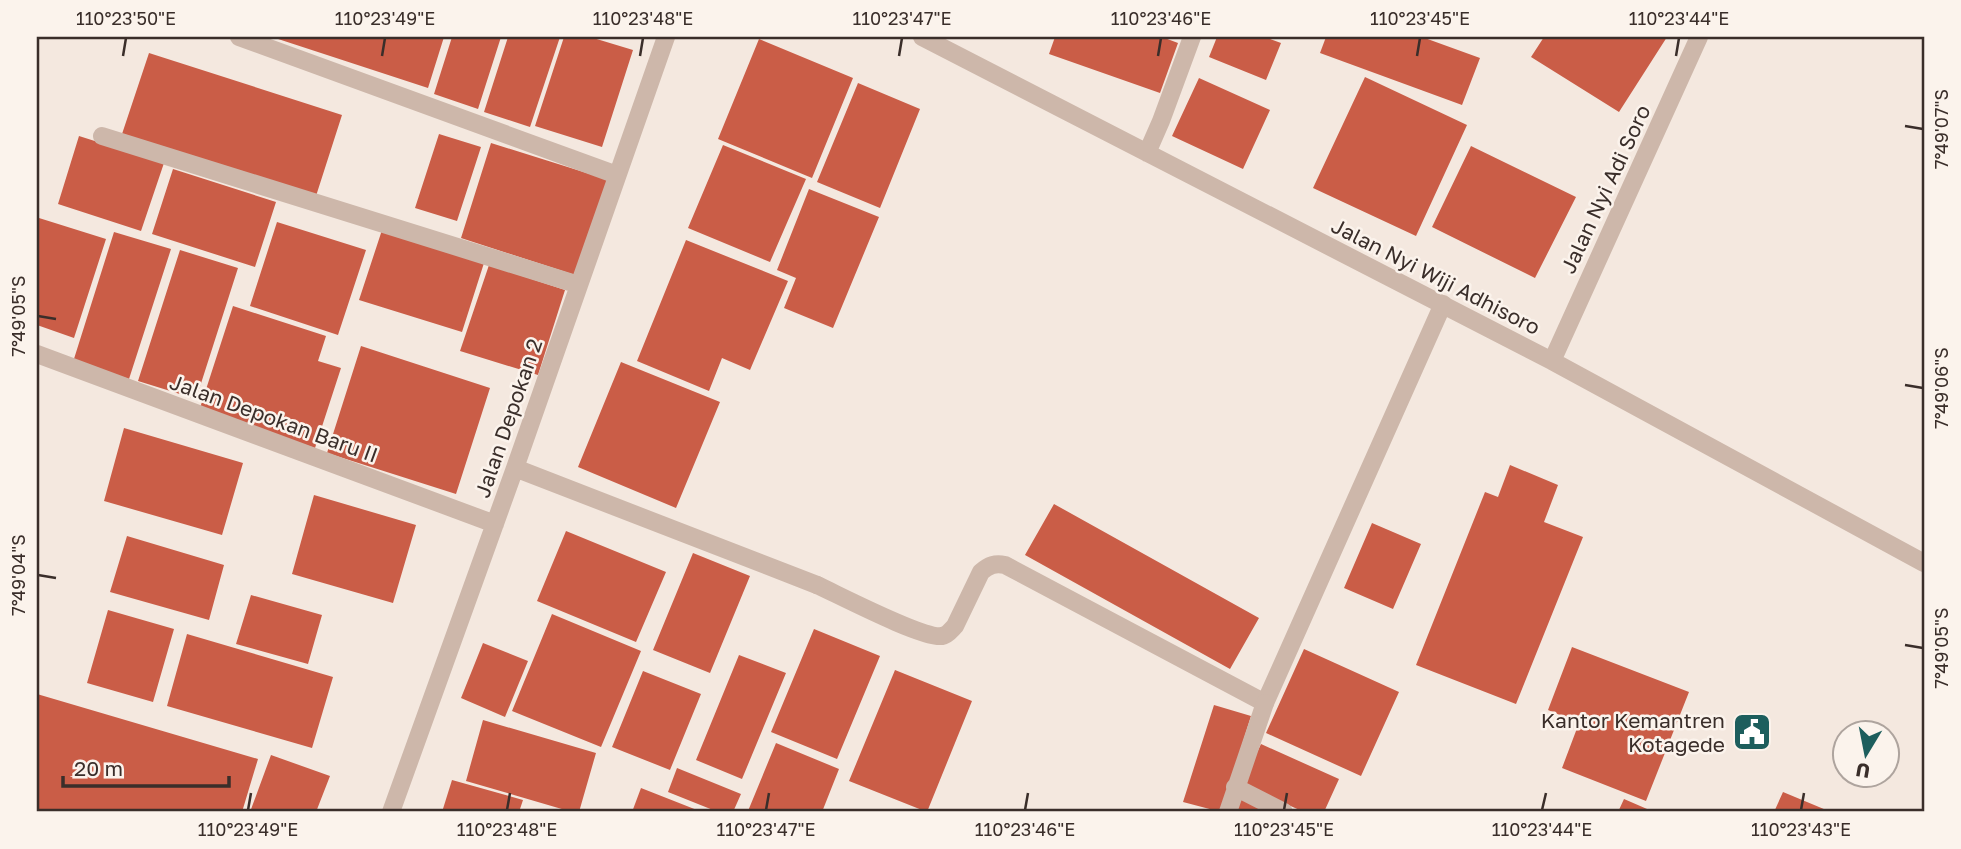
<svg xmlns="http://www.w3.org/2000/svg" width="1961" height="849" font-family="'Golos Text',sans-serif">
	<rect width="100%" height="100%" fill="#f4e8df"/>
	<!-- building -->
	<path fill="#ca5d47" d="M272 37H444L428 88Z
		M452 37H501L478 109 434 94Z
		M508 37H560L530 127 484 112Z
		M564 37H590L633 50 602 147 535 126Z
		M1055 37H1162L1178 43 1160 93 1049 54Z
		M1217 37H1265L1281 43 1266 80 1209 57Z
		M1326 37H1422L1480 58 1462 105 1320 53Z
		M1544 37H1667L1619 112 1531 57Z
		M759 39 853 78 812 178 718 139Z
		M149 53 342 115 316 196 122 134Z
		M1365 77 1467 125 1416 236 1313 188Z
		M1199 78 1270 110 1243 169 1172 136Z
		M858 83 920 109 880 208 817 182Z
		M439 134 481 147 457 221 415 208Z
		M79 136 164 163 141 231 58 204Z
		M491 143 609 180 578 276 461 238Z
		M723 145 806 179 770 262 688 228Z
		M1471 146 1576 197 1535 278 1432 227Z
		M173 169 276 202 255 267 152 234Z
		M809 189 879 217 833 328 784 308 796 278 777 270Z
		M39 218 106 239 74 338 37 325V226Z
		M277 222 366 250 338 335 250 306Z
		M382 230 484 263 462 332 359 300Z
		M114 232 171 249 129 379 73 362Z
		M686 240 788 281 750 370 722 358 709 391 637 361Z
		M180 250 238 268 196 399 138 381Z
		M489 265 565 290 538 375 460 351Z
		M233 306 326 336 318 361 341 368 315 448 199 411Z
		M361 346 490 388 456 494 327 453Z
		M621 362 720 402 676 508 578 467Z
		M124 428 243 463 222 535 104 501Z
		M1510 465 1558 485 1544 522 1583 537 1516 704 1416 665 1485 492 1498 497Z
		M314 495 416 525 393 603 292 574Z
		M1054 504 1259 618 1230 669 1025 555Z
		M1372 523 1421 544 1393 609 1344 588Z
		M566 531 666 572 636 642 537 601Z
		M127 536 224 565 209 620 110 592Z
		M693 553 750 576 710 673 653 650Z
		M251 595 322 615 308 664 236 644Z
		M108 610 174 629 153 702 87 683Z
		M552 614 641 651 601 747 512 711Z
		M814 629 880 656 837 759 771 732Z
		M187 634 333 677 312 748 167 706Z
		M483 643 528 661 505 717 461 698Z
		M1572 647 1689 692 1646 801 1562 768 1579 723 1548 710Z
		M1304 649 1399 692 1361 776 1266 733Z
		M739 655 786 673 742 779 696 760Z
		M895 670 972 701 927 812 849 781Z
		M643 671 701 694 670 770 612 747Z
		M37 694 258 759 242 812H37Z
		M1214 705 1251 716 1221 812 1183 802Z
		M483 720 596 753 579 812H572L466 781Z
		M776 743 839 769 822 812 748 811Z
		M1261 744 1339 779 1324 812H1304L1242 784Z
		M271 755 330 776 316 812H250Z
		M677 768 741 794 733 812H718L668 792Z
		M452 780 523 800 519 812H442Z
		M641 788 702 812H632Z
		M1783 792 1831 812H1774Z
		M1239 794 1273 812H1234Z
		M1624 799 1654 812H1618Z"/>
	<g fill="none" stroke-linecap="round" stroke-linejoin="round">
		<!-- service -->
		<path stroke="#cdb7aa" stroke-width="18" d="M817 585C839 595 923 639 942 636 948 635 951 630 955 626L981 572C989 565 995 563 1005 565L1265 703 1443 304"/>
		<!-- minor -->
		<path stroke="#cdb7aa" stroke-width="18" d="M239 37 617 175
			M922 37 1552 361 1924 563
			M102 136 579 285
			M1147 153 1161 121 1192 37
			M37 354 495 524
			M1552 361 1699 37
			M515 468 817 585
			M1235 787 1284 812
			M391 812 515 468 666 37
			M1228 812 1265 703"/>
	</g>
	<!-- ticks -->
	<path fill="none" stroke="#3a2e2a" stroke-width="2.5" d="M123 56 126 38M382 56 385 38M640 56 643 38M899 56 902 38M1158 56 1161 38M1417 56 1420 38M1676 56 1679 38M1905 126 1923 129M38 316 56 319M1905 385 1923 388M38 575 56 578M1905 645 1923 648M248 810 251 793M507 810 510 793M766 810 769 793M1025 810 1028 793M1284 810 1287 793M1542 810 1546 793M1801 810 1804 793"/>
	<!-- icons -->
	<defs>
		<symbol id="civic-square" viewBox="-11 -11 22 22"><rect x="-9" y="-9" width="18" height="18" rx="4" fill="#1d5e5d" stroke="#fbf3ec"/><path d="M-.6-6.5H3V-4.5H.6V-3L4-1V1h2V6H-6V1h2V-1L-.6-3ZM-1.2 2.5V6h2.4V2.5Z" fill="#fff"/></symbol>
	</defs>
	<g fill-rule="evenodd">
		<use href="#civic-square" x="1730" y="710" width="44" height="44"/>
	</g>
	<g text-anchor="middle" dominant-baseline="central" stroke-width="5" stroke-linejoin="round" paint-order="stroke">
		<!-- street labels -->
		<g font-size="21" fill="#3a2e2a" stroke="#fbf3ec">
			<text transform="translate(1605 189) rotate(-65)">Jalan Nyi Adi Soro</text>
			<text transform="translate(1436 276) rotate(27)">Jalan Nyi Wiji Adhisoro</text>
			<text transform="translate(274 418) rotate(20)">Jalan Depokan Baru II</text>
			<text transform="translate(508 418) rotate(-71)">Jalan Depokan 2</text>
		</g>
		<!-- poi labels -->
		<g font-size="21" fill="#3a2e2a" stroke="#fbf3ec" text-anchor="end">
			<text x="1725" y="720">Kantor Kemantren<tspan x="1725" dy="24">Kotagede</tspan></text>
		</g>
	</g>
	<!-- border -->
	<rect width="1961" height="849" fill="none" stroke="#fbf3ec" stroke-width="77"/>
	<!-- north arrow -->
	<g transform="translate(1866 754) rotate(190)"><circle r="33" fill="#fbf3ec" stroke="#aea49e" stroke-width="2"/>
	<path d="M0-5L12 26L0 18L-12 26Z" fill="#1d5e5d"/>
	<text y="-10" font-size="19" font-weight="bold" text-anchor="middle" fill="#3a2e2a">U</text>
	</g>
	<!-- scale -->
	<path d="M63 776v10h166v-10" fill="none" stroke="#3a2e2a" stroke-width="3.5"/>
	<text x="74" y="776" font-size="21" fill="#3a2e2a" stroke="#fbf3ec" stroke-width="5" paint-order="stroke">20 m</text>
	<rect x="38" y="38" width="1885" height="772" fill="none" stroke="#3a2e2a" stroke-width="2.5"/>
	<g font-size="18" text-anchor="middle" fill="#3a2e2a">
		<text x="126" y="25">110°23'50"E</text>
		<text x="385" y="25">110°23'49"E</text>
		<text x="643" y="25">110°23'48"E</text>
		<text x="902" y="25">110°23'47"E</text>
		<text x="1161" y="25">110°23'46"E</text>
		<text x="1420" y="25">110°23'45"E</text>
		<text x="1679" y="25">110°23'44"E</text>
		<text transform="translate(1942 129) rotate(-90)" y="6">7°49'07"S</text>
		<text transform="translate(19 316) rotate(-90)" y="6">7°49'05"S</text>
		<text transform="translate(1942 388) rotate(-90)" y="6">7°49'06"S</text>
		<text transform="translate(19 575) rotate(-90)" y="6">7°49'04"S</text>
		<text transform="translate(1942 648) rotate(-90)" y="6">7°49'05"S</text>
		<text x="248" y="836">110°23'49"E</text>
		<text x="507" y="836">110°23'48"E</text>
		<text x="766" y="836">110°23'47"E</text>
		<text x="1025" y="836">110°23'46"E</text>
		<text x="1284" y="836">110°23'45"E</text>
		<text x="1542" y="836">110°23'44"E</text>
		<text x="1801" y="836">110°23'43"E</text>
	</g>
</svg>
